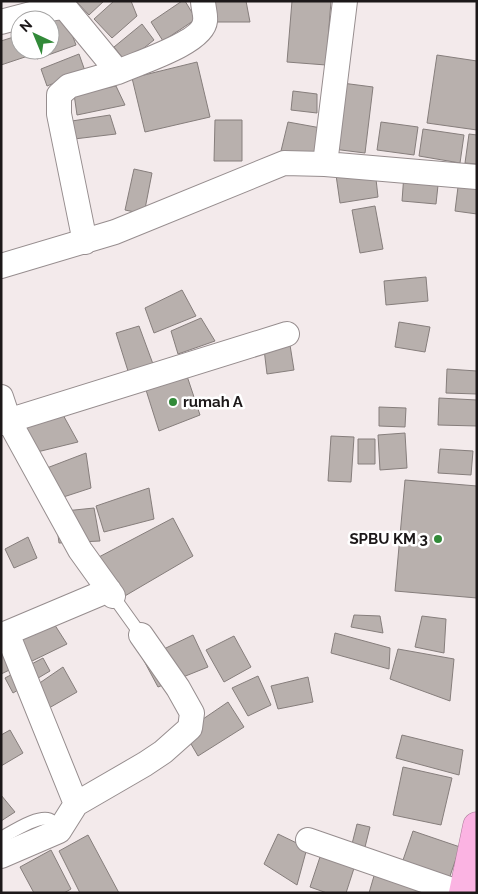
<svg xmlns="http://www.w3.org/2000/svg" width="478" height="894" font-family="Raleway,sans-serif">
	<rect width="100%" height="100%" fill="#f3eaeb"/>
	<!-- building -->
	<path fill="#b8b0ad" stroke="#867e7c" d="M76 1H104L89 15Z
		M114 1H131L137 16 112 38 94 19Z
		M182 1H185L196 19 163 41 151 22Z
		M210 1H246L250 22H213Z
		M292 1H331L326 65 287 62Z
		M65 16 76 45 37 59 34 50H50V22Z
		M142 24 154 40 126 62 114 47Z
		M20 35V50H26L28 56 1 65V41Z
		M79 54 85 71 47 86 41 69Z
		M437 55 477 61V130L427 123Z
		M197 62 210 117 145 132 132 78Z
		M342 83 373 87 365 153 333 149Z
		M116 86 125 105 77 115 74 94Z
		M293 91 317 94V113L291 110Z
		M110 115 116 134 74 139 72 121Z
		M215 120H242V161H214Z
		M288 122 321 128 318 156 281 151Z
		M381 122 418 127 414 155 377 150Z
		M423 129 464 135 460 163 419 156Z
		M469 134 477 135V164L465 163Z
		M134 169 152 173 144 214 125 210Z
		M375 170 378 197 340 203 336 175Z
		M460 171 477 174V214L455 211Z
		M404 174 439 176 436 204 402 201Z
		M375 206 383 249 360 253 352 210Z
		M426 277 428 301 386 305 384 281Z
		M182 290 196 316 154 333 145 308Z
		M201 318 215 341 178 354 171 331Z
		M399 322 430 327 425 352 395 347Z
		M139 326 153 364 128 371 116 333Z
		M290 345 294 370 267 374 264 349Z
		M447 369 477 371V394L446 393Z
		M187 376 200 415 159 431 146 390Z
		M439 398 477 400V426L438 425Z
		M379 407 406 408 405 427 379 426Z
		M62 413 78 442 33 453 23 426Z
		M405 433 407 468 380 470 378 435Z
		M331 436 354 437 351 482 328 481Z
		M358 439H375V464H358Z
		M440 449 473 451 471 475 438 473Z
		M86 453 91 488 45 503 39 471Z
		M405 480 477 486V598L395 591Z
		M149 488 154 519 104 532 96 506Z
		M94 508 100 541 59 543 55 512Z
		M173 518 193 556 118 600 97 558Z
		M28 537 37 558 14 568 5 549Z
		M354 615 380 616 383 633 351 627Z
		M49 616 67 644 28 663 16 630Z
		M422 616 446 619 444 653 415 647Z
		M335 633 390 648 389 669 331 653Z
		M193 635 208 667 158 687 143 659Z
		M234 636 251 667 224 682 206 650Z
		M1 637 20 665 1 674Z
		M398 649 454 659 450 701 390 679Z
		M43 658 50 671 13 693 5 678Z
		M63 667 77 692 35 716 25 693Z
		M258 676 271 705 248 716 232 688Z
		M308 677 313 702 278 709 271 686Z
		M228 702 244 727 198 756 184 732Z
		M10 730 23 753 1 766V735Z
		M402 735 463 750 459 775 396 758Z
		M403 767 452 778 441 825 393 815Z
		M1 795 15 812 1 821Z
		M357 824 370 827 364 851 351 848Z
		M413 831 460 847 449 879 402 863Z
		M278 834 307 848 297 885 264 864Z
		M88 835 119 893H80L59 851Z
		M323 848 357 859 346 893H327L310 887Z
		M51 850 71 889 64 893H34L20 867Z
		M376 869 431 893H369Z"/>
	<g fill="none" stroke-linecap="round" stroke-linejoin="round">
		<defs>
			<path id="lane" d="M113 596 141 635
				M1 838C12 832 42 812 52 821 55 823 57 828 59 831"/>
			<path id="street" d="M1 22 50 9 63 7 67 10 118 72C137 63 203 43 205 21 206 15 203 7 203 1
				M325 164 345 1
				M85 242 59 114V95L69 86 118 72
				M1 266 115 232 284 163 325 164 477 177
				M1 397 9 421 80 550 113 596
				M1 423 287 334
				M7 633 109 590
				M1 635 7 633 76 804
				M308 840 461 893
				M1 856 59 831 76 804 145 764 163 752 190 728 192 713 178 688 141 635"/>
			<path id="highway" d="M463 893 477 826"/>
		</defs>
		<!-- lane casing -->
		<use href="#lane" stroke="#968d8e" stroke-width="14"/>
		<!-- street casing -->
		<use href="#street" stroke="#968d8e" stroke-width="26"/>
		<!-- highway casing -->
		<use href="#highway" stroke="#ad7d9c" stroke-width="29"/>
		<!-- lane -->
		<use href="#lane" stroke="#fff" stroke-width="12"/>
		<!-- street -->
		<use href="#street" stroke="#fff" stroke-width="24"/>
		<!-- highway -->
		<use href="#highway" stroke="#fbb3e2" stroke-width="28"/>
	</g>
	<!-- markers -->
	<g fill="#328a39" stroke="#fff" stroke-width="2">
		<circle cx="173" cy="402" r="5"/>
		<circle cx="438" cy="539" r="5"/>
	</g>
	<g text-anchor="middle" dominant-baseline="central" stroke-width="5" stroke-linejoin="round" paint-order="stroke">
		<!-- poi labels -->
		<g font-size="15" font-weight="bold" fill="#1c1819" stroke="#fff" text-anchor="start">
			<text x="183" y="402">rumah A</text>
			<text x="428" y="539" text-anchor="end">SPBU KM 3</text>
		</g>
	</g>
	<!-- border -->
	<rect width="478" height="894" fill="none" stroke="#1c1819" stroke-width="5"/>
	<!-- north arrow -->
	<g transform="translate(35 35) rotate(316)"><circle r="24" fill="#ffffff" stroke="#a4a3a3"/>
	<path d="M0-4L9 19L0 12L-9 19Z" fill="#328a39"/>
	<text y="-8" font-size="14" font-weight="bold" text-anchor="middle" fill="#1c1819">N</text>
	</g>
</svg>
